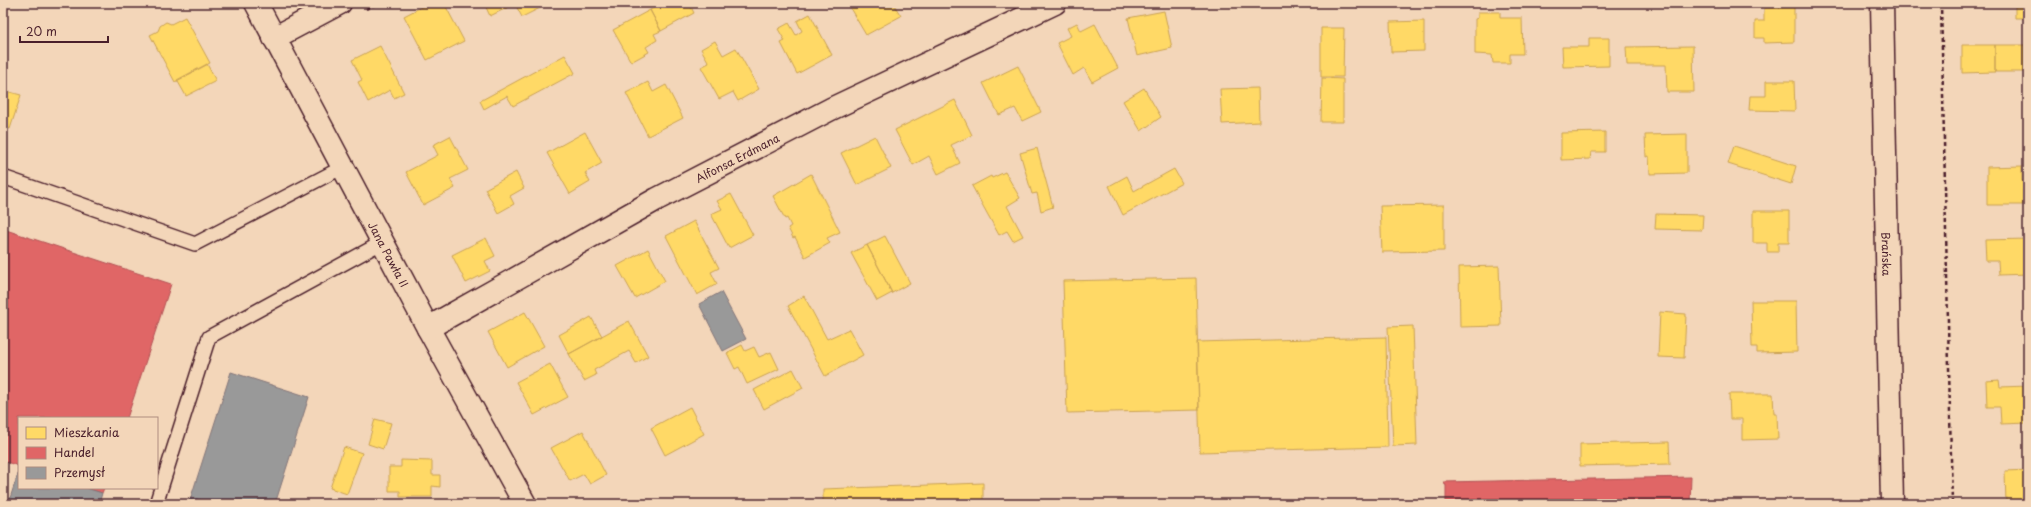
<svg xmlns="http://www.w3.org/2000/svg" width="2031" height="507" font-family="'Playpen Sans',sans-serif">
	<rect width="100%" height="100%" fill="#f3d6b9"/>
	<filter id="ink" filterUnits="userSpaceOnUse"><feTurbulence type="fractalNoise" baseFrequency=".025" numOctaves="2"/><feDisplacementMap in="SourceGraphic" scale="8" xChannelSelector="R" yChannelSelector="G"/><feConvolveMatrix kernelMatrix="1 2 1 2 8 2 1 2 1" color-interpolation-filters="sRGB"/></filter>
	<g filter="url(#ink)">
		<!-- homes -->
		<path fill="#ffd966" stroke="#c9a154" d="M429 3H444L464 41 427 60 404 16Z
			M484 3H537L540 8 522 17 515 4 490 16Z
			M662 3H689L694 13 661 31 650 10Z
			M847 3H893L901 16 866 35Z
			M2015 3H2028V18H2015Z
			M1794 7V42L1764 43V38H1755V21H1764V8Z
			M650 10 661 31 654 34 657 40 646 47 649 52 631 62 613 30Z
			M1164 11 1172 48 1137 56 1128 18Z
			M1478 12H1500V18H1522L1523 54H1510V63H1493L1492 55 1475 54V19L1478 18Z
			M810 14 832 55 797 74 781 43 785 41 778 29 789 23 796 35 802 31 797 21Z
			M185 17 210 63 175 82 150 35 158 31 160 26 166 22 171 24Z
			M1424 21V51L1391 52 1390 22Z
			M1077 23 1081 31 1095 24 1118 68 1092 82 1084 68 1073 75 1057 43 1071 36 1067 28Z
			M1321 28H1344L1343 77H1321Z
			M1589 38H1609V66L1563 67 1562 47H1589Z
			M715 41 723 55 736 48 759 89 738 101 733 92 719 99 701 67 709 63 701 49Z
			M1962 45H1995V72L1962 73Z
			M1995 45H2027L2026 72H1995Z
			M380 46 404 93 394 98 390 90 368 102 358 82 362 80 352 60Z
			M1693 46 1694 92H1667L1666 65H1627L1626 47Z
			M565 55 575 73 513 106 507 96 484 109 480 101Z
			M207 64 216 81 186 96 177 80Z
			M1018 66 1041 112 1022 121 1015 108 999 115 983 83Z
			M1322 78 1343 79V122H1321Z
			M1766 81H1794L1795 111 1749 110 1750 96H1766Z
			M648 82 653 92 666 85 683 118 648 136 626 93Z
			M3 87 7 88 6 91 21 95 10 129 3 127Z
			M1144 88 1161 117 1141 131 1123 101Z
			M1258 88 1259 122 1222 124 1220 89Z
			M955 100 972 135 951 145 960 163 938 174 929 156 913 165 895 130Z
			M585 132 602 163 585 173 590 182 570 194 547 153Z
			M1605 132V152H1591L1590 159 1561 160V133Z
			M1687 134V173L1650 174 1649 156 1646 157 1645 135Z
			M450 136 468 170 450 179 455 188 423 205 406 172 438 155 433 145Z
			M875 136 891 168 857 185 841 153Z
			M1734 146 1796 166 1791 184 1728 164Z
			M1037 148 1053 207 1041 211 1037 193 1032 194 1020 153Z
			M2022 166V181H2028V190H2023V205H1987V167Z
			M1174 169 1182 183 1123 215 1109 186 1127 176 1134 191Z
			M516 172 524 188 510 196 514 204 498 213 485 189Z
			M1005 172 1020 198 1007 206 1023 236 1013 241 1007 231 999 235 972 186 991 176 992 178Z
			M811 174 840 232 827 238 830 243 805 257 795 237 793 238 788 228 791 226 787 218 785 219 773 196Z
			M731 194 753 235 729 248 711 214 722 209 717 201Z
			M1444 205V251L1382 252 1380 206Z
			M1753 211H1789V243H1778V252H1767V243H1753Z
			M1656 214 1703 215 1702 230 1655 229Z
			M694 221 719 268 711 272 717 284 697 295 666 236Z
			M885 236 910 283 892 293 867 245Z
			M486 238 495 256 485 261 490 271 466 283 452 255Z
			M2028 239V274L1999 275 1998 261H1986L1985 240Z
			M867 245 892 293 877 301 851 253Z
			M648 249 665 281 635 298 617 266Z
			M1499 266 1501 326 1460 327 1459 267Z
			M1196 278 1199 410 1067 413 1063 281Z
			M804 296 827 339 849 329 863 355 825 376 788 306Z
			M1751 301H1796L1797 352 1757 353V347H1752Z
			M525 312 544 346 507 367 488 332Z
			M1660 312 1686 314 1684 358 1658 357Z
			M591 317 602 336 569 354 559 335Z
			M629 321 648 356 636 363 629 351 594 370 596 375 584 381 569 354Z
			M1413 326 1417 445 1393 446 1388 327Z
			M1386 337 1388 447 1200 452 1197 342Z
			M742 345 745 351 754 347 759 357 771 352 779 369 747 384 739 367 735 369 727 353Z
			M550 364 568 397 534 415 516 382Z
			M793 369 803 388 764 409 754 390Z
			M1999 380 2000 387 2028 386V423L2001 424 2000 407H1987L1986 381Z
			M1729 394H1773L1774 414H1777L1778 439 1742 440V419H1730Z
			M690 407 704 434 665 455 651 428Z
			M375 419 391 423 383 449 368 444Z
			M583 431 606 475 590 484 584 474 570 481 551 448Z
			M1669 442 1670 464 1580 466V444Z
			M344 447 362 453 347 494 330 488Z
			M401 460 432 461V475H440V487L432 486V497H400V491H389V467H401Z
			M2028 470V504H2006L2005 471Z
			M983 483V504H823V489Z"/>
		<!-- shops -->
		<path fill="#e06666" stroke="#b35154" d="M3 229 171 284 127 418H19V466L3 461Z
			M1691 477 1690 504H1446V485H1445L1444 482Z
			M86 488H104L102 493Z"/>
		<!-- industry -->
		<path fill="#999" stroke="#817478" d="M721 292 746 339 723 351 699 304Z
			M231 372 309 397 275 504H212L191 497Z
			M19 471V488H86L102 493 99 504H8Z
			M191 497 212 504H188Z"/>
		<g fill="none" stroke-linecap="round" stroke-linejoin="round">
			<defs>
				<path id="service" d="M3 177 195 244 343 167
					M156 504 209 337 383 242"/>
				<g id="minor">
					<path id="s1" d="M256 3 428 328 525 504"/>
					<path d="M274 38 340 3"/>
					<path id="s2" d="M428 328 657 199 831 109 1055 3"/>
				</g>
				<g id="tertiary">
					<path id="s3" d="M1882 3 1892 504"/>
				</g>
			</defs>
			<!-- service casing -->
			<use href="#service" stroke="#4a1f2b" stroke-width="16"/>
			<!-- minor casing -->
			<use href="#minor" stroke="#4a1f2b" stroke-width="25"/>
			<!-- tertiary casing -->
			<use href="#tertiary" stroke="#4a1f2b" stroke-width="25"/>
			<!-- path -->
			<path stroke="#4a1f2b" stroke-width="2.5" stroke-dasharray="4 3" stroke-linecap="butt" d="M1941 3 1952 504
				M366 9 378 3"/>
			<!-- service -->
			<use href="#service" stroke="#f3d6b9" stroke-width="13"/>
			<!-- minor -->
			<use href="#minor" stroke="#f3d6b9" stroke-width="22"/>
			<!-- tertiary -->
			<use href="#tertiary" stroke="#f3d6b9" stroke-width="22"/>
		</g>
	</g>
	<g text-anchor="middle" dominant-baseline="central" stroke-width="4" stroke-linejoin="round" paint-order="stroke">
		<!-- street labels -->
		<g font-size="11" fill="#4a1f2b" stroke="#f3d6b9">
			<text stroke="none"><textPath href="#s2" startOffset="353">Alfonsa Erdmana</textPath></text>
			<text stroke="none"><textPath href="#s1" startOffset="284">Jana Pawła II</textPath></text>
			<text stroke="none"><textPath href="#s3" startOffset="251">Brańska</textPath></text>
		</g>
	</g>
	<!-- margin -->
	<rect width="2031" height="507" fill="none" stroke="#f3d6b9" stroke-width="16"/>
	<rect x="8" y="8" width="2015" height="491" fill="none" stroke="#4a1f2b" stroke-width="1.5" filter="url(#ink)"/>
	<!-- legend -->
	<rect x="18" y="417" width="140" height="72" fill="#f3d6b9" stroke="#af8d80"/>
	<rect x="26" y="427" width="20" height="12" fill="#ffd966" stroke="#af8d80"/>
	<text x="54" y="437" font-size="12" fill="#4a1f2b">Mieszkania</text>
	<rect x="26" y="447" width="20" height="12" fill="#e06666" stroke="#af8d80"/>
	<text x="54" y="457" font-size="12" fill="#4a1f2b">Handel</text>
	<rect x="26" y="467" width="20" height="12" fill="#999999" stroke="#af8d80"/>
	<text x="54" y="477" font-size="12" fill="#4a1f2b">Przemysł</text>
	<!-- scale -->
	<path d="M20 36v6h88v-6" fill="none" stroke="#4a1f2b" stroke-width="2"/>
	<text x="26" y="36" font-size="12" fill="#4a1f2b" stroke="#f3d6b9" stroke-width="3" paint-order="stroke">20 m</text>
</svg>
